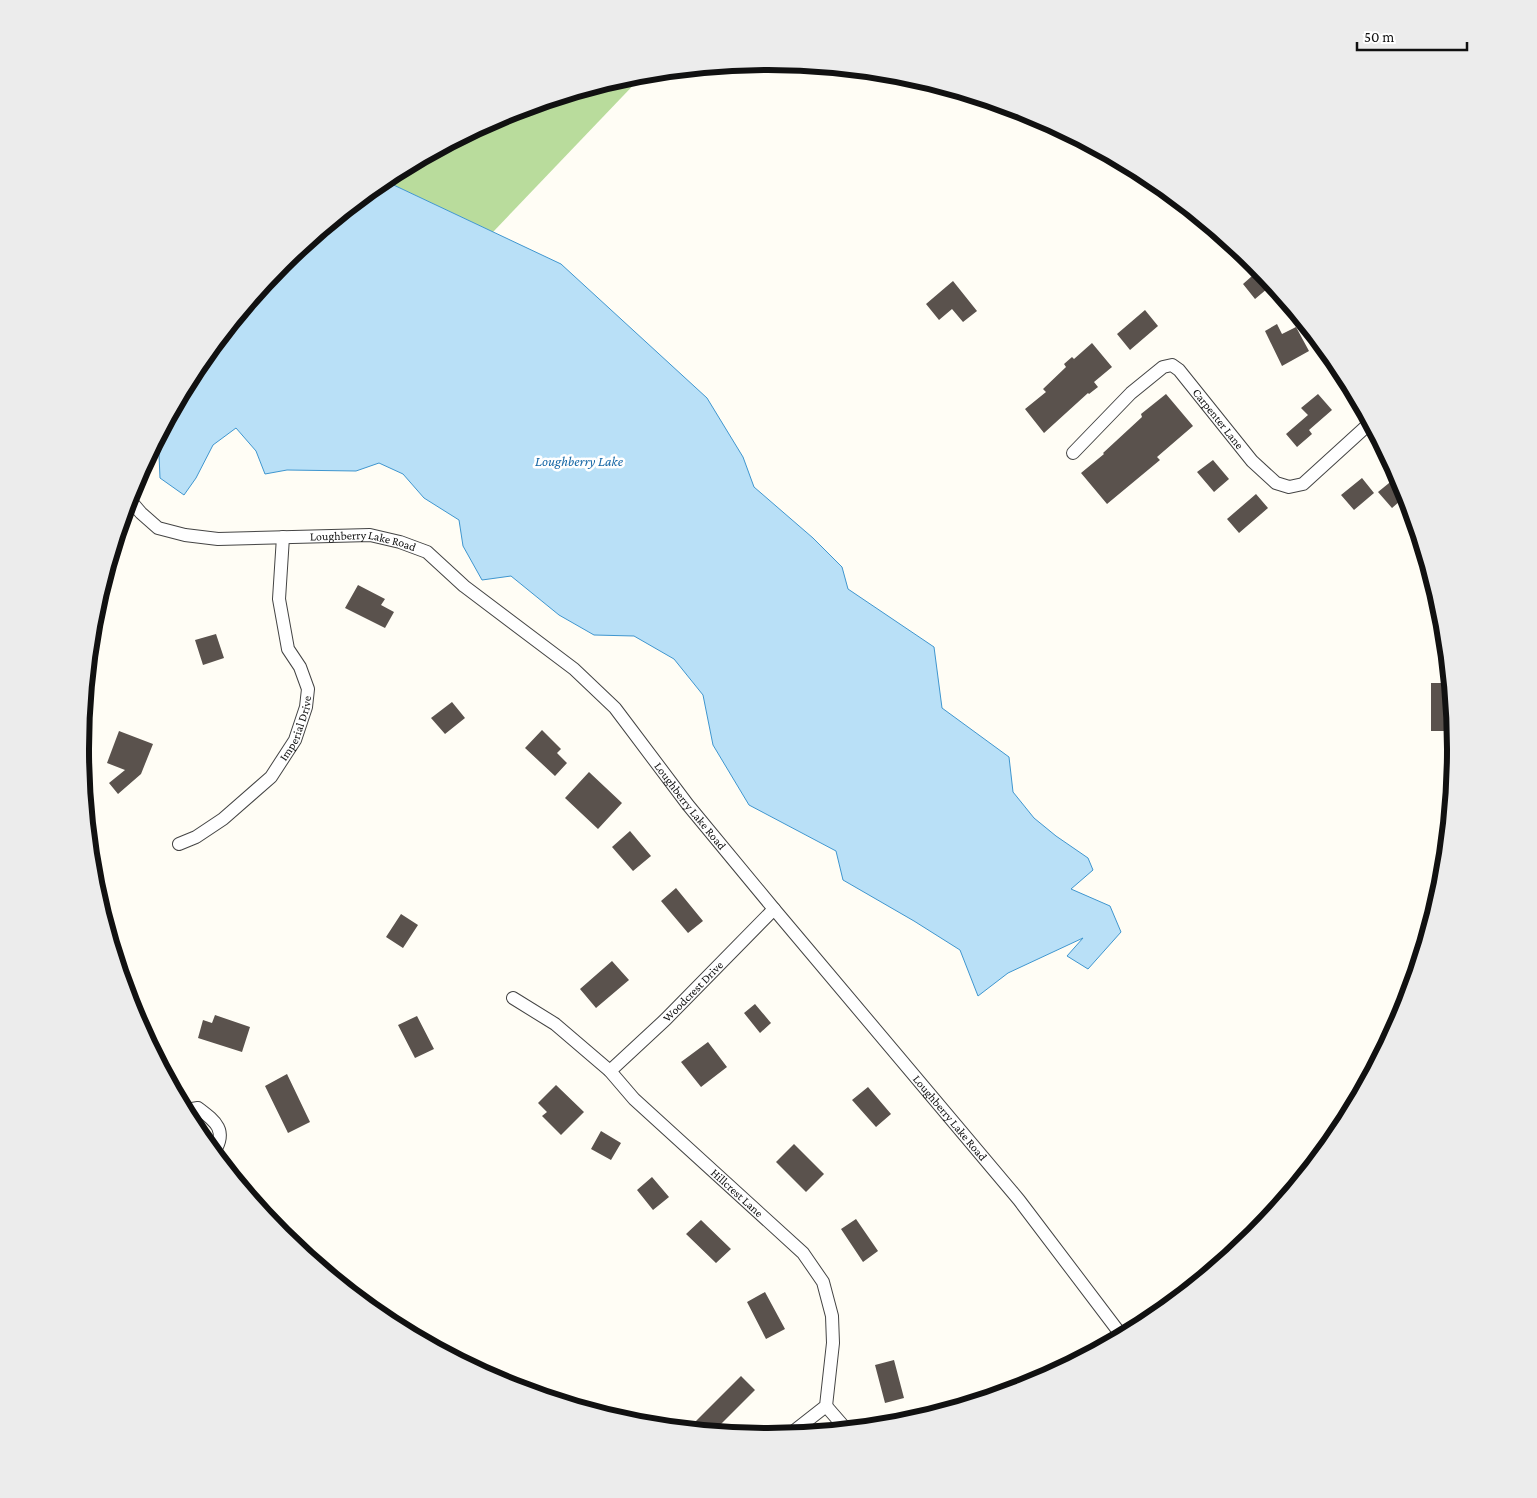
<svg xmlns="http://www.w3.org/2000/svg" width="1537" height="1498" font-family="'Crimson Pro',serif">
	<rect width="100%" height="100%" fill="#fffdf5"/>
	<!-- forest -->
	<path fill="#b9dc9c" d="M635 74H644L493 232 383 180 506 113Z"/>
	<!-- water -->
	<path fill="#b9e0f7" stroke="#3f96cf" d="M383 180 561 264 707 398 743 457 754 487 813 538 842 567 848 589 934 647 942 708 1009 757 1013 792 1034 818 1056 836 1088 858 1093 870 1071 889 1110 906 1121 932 1088 969 1067 956 1083 938 1008 973 978 996 960 950 914 921 843 880 836 851 749 805 713 745 703 695 674 659 634 636 594 635 559 615 511 576 482 580 463 546 459 520 424 498 403 474 379 463 356 471 287 470 265 474 256 451 236 428 213 445 196 478 184 495 160 478 159 455 160 435 197 367 282 262Z"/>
	<!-- building -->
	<path fill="#5a524d" d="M1260 269 1273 284 1255 299 1243 284Z
		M953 281 977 311 963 322 952 309 939 320 926 304Z
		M1145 310 1158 326 1130 350 1117 334Z
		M1277 324 1282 334 1296 327 1309 351 1282 366 1265 331Z
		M1092 343 1112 367 1094 382 1098 387 1089 394 1088 393 1044 433 1025 409 1046 392 1043 389 1066 367 1064 364 1072 357 1074 359Z
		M1166 394 1193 426 1157 457 1160 460 1107 504 1081 473 1104 454 1103 453 1142 417 1141 414Z
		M1318 394 1332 410 1309 430 1312 434 1297 447 1286 434 1308 415 1301 408Z
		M1213 460 1229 479 1214 492 1197 472Z
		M1362 478 1374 493 1354 510 1341 495Z
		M1394 479 1407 495 1392 508 1378 492Z
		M1256 494 1268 508 1239 533 1227 519Z
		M358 585 385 599 381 605 394 612 385 628 345 608Z
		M216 634 224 658 203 665 195 640Z
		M1431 683H1450L1454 731H1431Z
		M452 702 465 718 445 734 431 718Z
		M542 730 561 749 557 753 567 763 555 776 525 748Z
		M119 731 153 744 141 774 118 794 109 783 125 770 107 763Z
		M589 772 622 803 598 829 565 798Z
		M630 831 651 856 633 871 612 847Z
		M676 888 703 921 688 933 661 901Z
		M401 914 418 925 403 948 386 937Z
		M612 961 629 980 596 1008 580 989Z
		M755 1004 771 1023 760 1033 744 1013Z
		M215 1015 250 1027 242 1052 198 1038 203 1020 212 1023Z
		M417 1016 434 1049 415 1058 398 1025Z
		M708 1042 727 1067 701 1087 681 1062Z
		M287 1074 310 1122 288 1133 265 1086Z
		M556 1085 584 1112 561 1135 542 1116 547 1112 538 1103Z
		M868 1087 891 1114 876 1127 852 1100Z
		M601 1131 621 1143 611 1160 591 1149Z
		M794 1144 824 1174 806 1192 776 1162Z
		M652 1177 669 1197 653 1210 637 1190Z
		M856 1219 878 1251 863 1262 841 1229Z
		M701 1220 731 1249 716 1263 686 1234Z
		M765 1292 785 1329 766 1339 747 1302Z
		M894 1360 904 1398 885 1403 875 1365Z
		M741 1376 755 1390 714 1431 688 1429Z"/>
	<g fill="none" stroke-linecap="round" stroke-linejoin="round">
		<defs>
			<g id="minor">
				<path id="s1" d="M1073 453 1131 393 1163 367 1172 365 1179 370 1252 461 1276 483 1289 487 1303 484 1370 423"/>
				<path id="s2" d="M129 499 141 513 158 528 185 535 218 539 370 535 400 542 427 552 464 586 574 669 615 708 688 805 774 909 1019 1200 1122 1336"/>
				<path id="s3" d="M179 844 196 837 223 819 271 777 295 740 306 707 308 689 300 667 288 649 279 599 283 537"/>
				<path id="s4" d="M513 998 555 1024 610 1071 634 1099 803 1253 823 1282 832 1316 833 1343 826 1406 789 1435"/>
				<path id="s5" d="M610 1071 666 1019 774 909"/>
				<path d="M186 1110 198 1108C215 1121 228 1130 214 1152"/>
				<path d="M826 1406 846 1429"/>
			</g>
		</defs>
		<!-- minor casing -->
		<use href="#minor" stroke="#444" stroke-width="14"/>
		<!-- minor -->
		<use href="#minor" stroke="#fff" stroke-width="12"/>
	</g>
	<g text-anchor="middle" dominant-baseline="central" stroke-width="5" stroke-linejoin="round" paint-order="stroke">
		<!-- street labels -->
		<g font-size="12" fill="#111" stroke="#fff">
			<text stroke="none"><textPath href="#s1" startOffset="205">Carpenter Lane</textPath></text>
			<text stroke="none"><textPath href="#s2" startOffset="248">Loughberry Lake Road</textPath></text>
			<text stroke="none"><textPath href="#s3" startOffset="170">Imperial Drive</textPath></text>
			<text stroke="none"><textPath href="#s2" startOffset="682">Loughberry Lake Road</textPath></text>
			<text stroke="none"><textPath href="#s5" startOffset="115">Woodcrest Drive</textPath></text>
			<text stroke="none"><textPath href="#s2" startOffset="1088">Loughberry Lake Road</textPath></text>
			<text stroke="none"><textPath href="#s4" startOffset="298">Hillcrest Lane</textPath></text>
		</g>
		<!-- water labels -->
		<g font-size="14" font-style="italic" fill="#1768a6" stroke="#fff">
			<text x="579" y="461">Loughberry Lake</text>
		</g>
	</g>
	<!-- crop -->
	<path d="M0 0H1537V1498H0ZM89 749a679 679 0 1 1 1358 0a679 679 0 1 1-1358 0Z" fill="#ececec" fill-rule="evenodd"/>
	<path fill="none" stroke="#111" stroke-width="6" d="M89 749a679 679 0 1 1 1358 0a679 679 0 1 1-1358 0Z"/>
	<!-- scale -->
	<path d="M1357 42v8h110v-8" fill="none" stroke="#111111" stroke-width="2.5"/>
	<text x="1364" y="42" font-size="15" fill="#111111" stroke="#ffffff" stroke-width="4" paint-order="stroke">50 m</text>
</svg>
